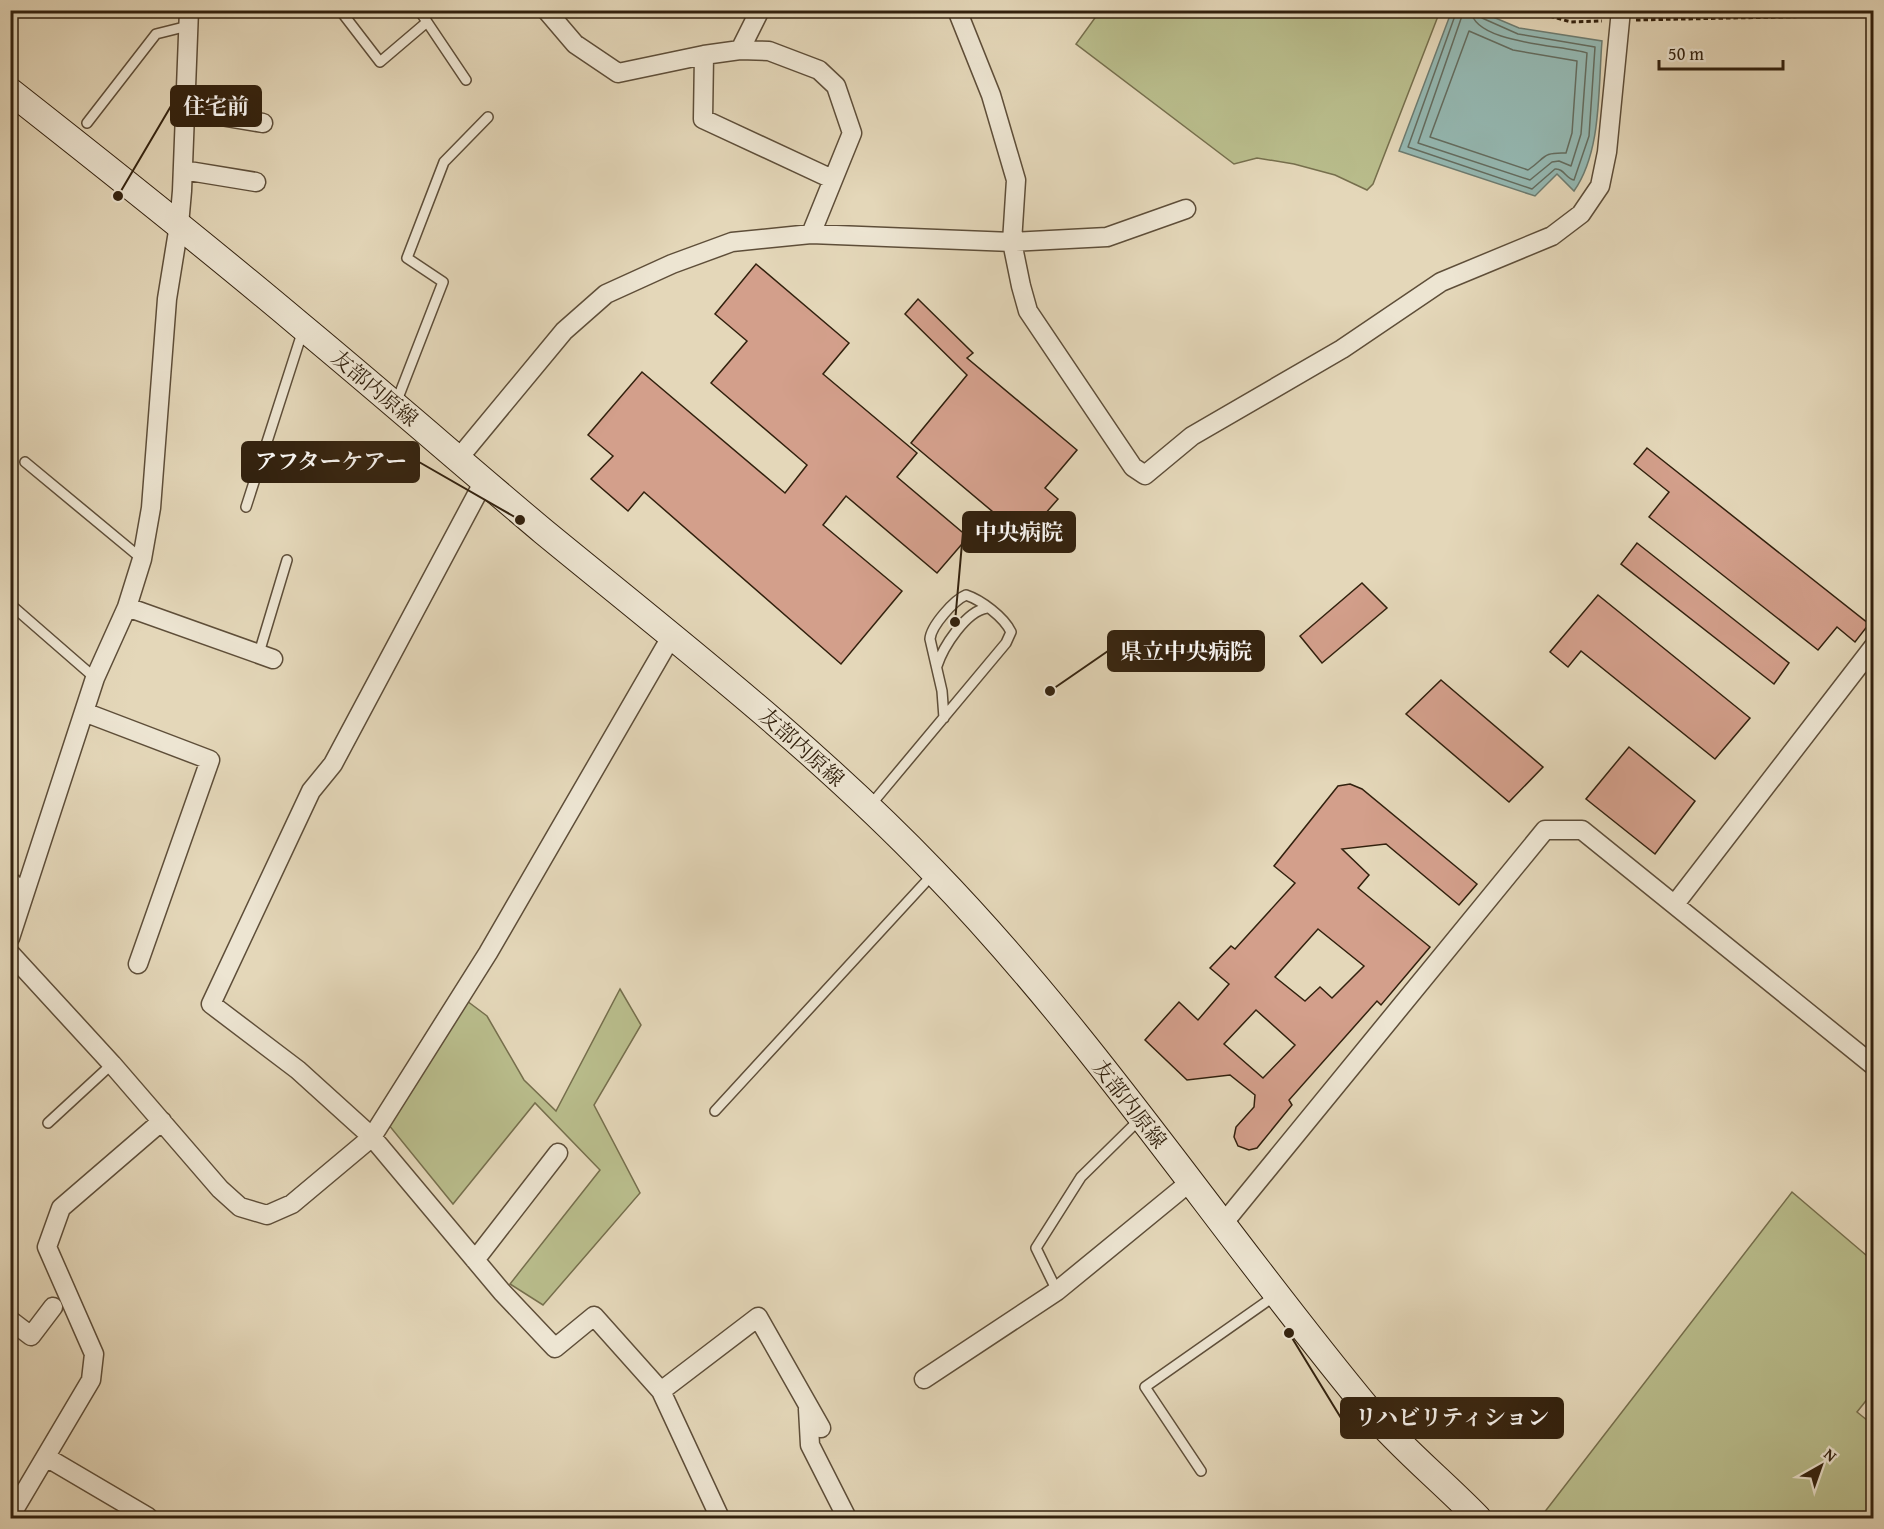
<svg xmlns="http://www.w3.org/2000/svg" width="1884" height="1529" font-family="'Gentium Book Plus','Noto Serif JP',serif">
	<rect width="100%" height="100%" fill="#e4d7b9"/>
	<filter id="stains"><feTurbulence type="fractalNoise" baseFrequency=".00333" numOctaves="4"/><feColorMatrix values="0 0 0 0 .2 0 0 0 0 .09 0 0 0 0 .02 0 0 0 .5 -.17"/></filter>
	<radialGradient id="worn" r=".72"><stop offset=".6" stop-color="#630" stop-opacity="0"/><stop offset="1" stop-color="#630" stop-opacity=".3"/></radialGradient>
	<!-- green -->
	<path fill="#b9bd8c" stroke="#766f4d" stroke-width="1.5" d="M1100 11V10L1440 11 1373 184 1367 190 1335 175 1294 164 1257 158 1234 164 1076 44Z
		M620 989 641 1025 594 1105 640 1193 543 1305 510 1284 600 1170 535 1103 453 1204 388 1124 463 998 487 1016 524 1080 556 1111Z
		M1792 1192 1873 1261V1392L1857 1412 1873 1425V1518H1540Z"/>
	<!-- water -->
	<path fill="#95b9b3" stroke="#6d7c71" stroke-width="1.5" d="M1452 10 1479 11 1519 28 1602 41C1598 89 1602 151 1574 191L1557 174 1535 196 1399 151Z"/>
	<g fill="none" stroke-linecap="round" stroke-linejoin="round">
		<!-- shore -->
		<path stroke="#646d60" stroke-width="1.5" d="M1457 10 1408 147 1532 189 1555 169C1564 168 1566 179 1574 180L1589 136 1595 47 1518 34 1482 18 1479 10
			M1464 10 1418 143 1530 180 1552 162 1559 161 1571 166 1581 134 1587 53C1563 45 1473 44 1471 10
			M1469 31 1513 50 1577 61 1572 133 1566 153C1541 152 1546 158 1528 170L1430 137Z"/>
	</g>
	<!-- building -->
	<path fill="#d39f8b" stroke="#32210e" stroke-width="1.5" fill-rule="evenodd" d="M756 264 849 343 823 374 917 453 897 477 968 537 937 573 846 496 823 525 902 591 841 664 644 492 628 511 591 479 613 456 588 435 642 372 785 493 807 465 711 383 747 341 715 314Z
		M918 299 973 353 967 358 1077 450 1045 488 1058 499 1024 538 911 443 967 375 905 314Z
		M1647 448 1869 624 1855 642 1837 627 1818 650 1649 517 1669 492 1634 464Z
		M1637 543 1789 663 1774 684 1621 564Z
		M1362 583 1387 608 1322 663 1300 636Z
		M1598 595 1750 718 1715 759 1581 651 1568 667 1550 652Z
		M1441 680 1543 767 1509 802 1406 714Z
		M1629 747 1695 801 1655 854 1586 799Z
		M1350 784 1362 789 1477 884 1459 905 1386 844 1342 849 1369 875 1358 888 1430 947 1381 1005 1377 1001 1289 1100 1292 1105 1257 1148 1249 1150 1238 1146 1234 1137 1236 1127 1254 1107 1255 1095 1230 1075 1187 1080 1145 1040 1179 1002 1198 1020 1229 984 1210 968 1231 946 1235 949 1295 883 1274 866 1338 786ZM1318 929 1364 966 1332 998 1320 987 1305 1001 1275 977ZM1256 1010 1295 1045 1263 1078 1224 1044Z"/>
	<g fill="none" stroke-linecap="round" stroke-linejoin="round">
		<defs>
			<path id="service" d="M340 10 380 62 427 22
				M419 10 466 80
				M87 123 156 34 188 26
				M396 403 443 282 407 258 444 162 488 117
				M25 462 142 559
				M246 507 303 330
				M10 604 95 678
				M259 653 287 560
				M937 666C943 647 966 611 987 608
				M869 807 1006 643 1011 632C1004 617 981 600 966 595 954 600 931 626 930 639L942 691 944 718
				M715 1111 933 874
				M48 1123 112 1064
				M1057 1291 1036 1248 1081 1177 1141 1118
				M1201 1471 1145 1387 1276 1295"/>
			<path id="minor" d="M546 10 575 44 618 73 704 55 740 50 769 51 819 70 836 86 852 133 811 234
				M957 10 991 95 1016 180 1012 242 1021 286 1028 311 1133 467 1145 475 1192 436 1342 349 1441 282 1552 236 1581 214 1600 186 1607 152 1621 10
				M740 50 760 10
				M704 55 703 119 832 179
				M185 110 263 123
				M183 170 256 182
				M458 459 564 331 606 294 672 264 732 242 811 234 1012 242 1107 237 1186 209
				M484 481 333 764 311 791 211 1004 298 1070 372 1137 502 1292 555 1348 594 1316 661 1391 720 1518
				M127 607 273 659
				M84 712 210 760 138 964
				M10 881 24 894
				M1675 904 1874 646
				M10 938 95 678 127 607 142 559 151 508 167 299 179 225 182 191 189 10
				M10 953 112 1064 220 1189 240 1207 267 1215 292 1204 372 1137 488 953 671 637
				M1222 1225 1545 830H1582L1874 1066
				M475 1260 558 1153
				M10 1320 31 1336 53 1307
				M924 1379 1057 1291 1190 1182
				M661 1391 758 1317 821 1428
				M808 1409 810 1445 847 1518
				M46 1457 148 1517
				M14 1510 91 1380 94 1354 47 1247 61 1208 162 1121"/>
			<path id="secondary" d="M10 91C108 168 205 245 300 325 382 393 462 463 544 532 677 641 814 747 933 871 1094 1037 1221 1232 1368 1409 1401 1448 1442 1481 1478 1518"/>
		</defs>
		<!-- service casing -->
		<use href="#service" stroke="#5e4e39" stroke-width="12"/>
		<!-- minor casing -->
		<use href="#minor" stroke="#5e4e39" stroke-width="21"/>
		<!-- secondary casing -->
		<use href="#secondary" stroke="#32210e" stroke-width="28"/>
		<!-- path -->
		<path stroke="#32210e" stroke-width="3" stroke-dasharray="4.5 3" stroke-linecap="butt" d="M1528 10 1571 22 1602 21
			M1636 20 1874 15"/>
		<!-- service -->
		<use href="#service" stroke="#ede5d2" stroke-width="9"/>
		<!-- minor -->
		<use href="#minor" stroke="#ede5d2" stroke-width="18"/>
		<!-- secondary -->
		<use href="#secondary" stroke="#ede5d2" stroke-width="26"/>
	</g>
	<g text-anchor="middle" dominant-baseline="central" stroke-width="4.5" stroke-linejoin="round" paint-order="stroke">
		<!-- street labels -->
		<g font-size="21" fill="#32210e" stroke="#ede5d2">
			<text transform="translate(375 388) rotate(40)">友部内原線</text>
			<text transform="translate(802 747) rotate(42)">友部内原線</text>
			<text transform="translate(1130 1104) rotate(52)">友部内原線</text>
		</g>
	</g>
	<!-- callouts -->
	<path fill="none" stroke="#32210e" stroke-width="2" d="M118 196L171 106M520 520L419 462M955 622L963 532M1050 691L1108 651M1289 1333L1341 1418"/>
	<g fill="#32210e" stroke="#ede5d2" stroke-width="2">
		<circle cx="118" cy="196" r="6"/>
		<circle cx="520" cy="520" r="6"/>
		<circle cx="955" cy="622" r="6"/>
		<circle cx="1050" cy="691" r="6"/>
		<circle cx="1289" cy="1333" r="6"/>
	</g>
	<g fill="#32210e" stroke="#32210e" stroke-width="2">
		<rect x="171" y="86" width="90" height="40" rx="6"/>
		<rect x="242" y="442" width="177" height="40" rx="6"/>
		<rect x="963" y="512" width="112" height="40" rx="6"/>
		<rect x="1108" y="631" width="156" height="40" rx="6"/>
		<rect x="1341" y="1398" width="222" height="40" rx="6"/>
	</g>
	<g font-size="22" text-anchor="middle" font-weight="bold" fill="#fff">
		<text x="216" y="114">住宅前</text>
		<text x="331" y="469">アフターケアー</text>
		<text x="1019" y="540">中央病院</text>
		<text x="1186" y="659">県立中央病院</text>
		<text x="1452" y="1425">リハビリティション</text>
	</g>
	<!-- margin -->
	<rect width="1884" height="1529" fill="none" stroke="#e4d7b9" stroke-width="36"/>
	<rect x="12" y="12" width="1860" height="1505" fill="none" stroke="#32210e" stroke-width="3"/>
	<rect x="18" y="18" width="1848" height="1493" fill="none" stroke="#32210e" stroke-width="1.5"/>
	<!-- north arrow -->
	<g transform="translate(1821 1466) rotate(40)" stroke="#ede5d2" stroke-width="4.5" paint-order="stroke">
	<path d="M0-4.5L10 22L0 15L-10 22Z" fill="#32210e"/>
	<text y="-9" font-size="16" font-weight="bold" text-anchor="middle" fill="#32210e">N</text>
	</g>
	<!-- scale -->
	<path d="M1659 60v9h124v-9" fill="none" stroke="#32210e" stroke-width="3"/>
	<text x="1668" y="60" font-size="18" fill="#32210e" stroke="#ede5d2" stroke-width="4.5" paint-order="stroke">50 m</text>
	<rect width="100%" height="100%" filter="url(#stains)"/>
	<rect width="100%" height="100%" fill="url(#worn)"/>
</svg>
